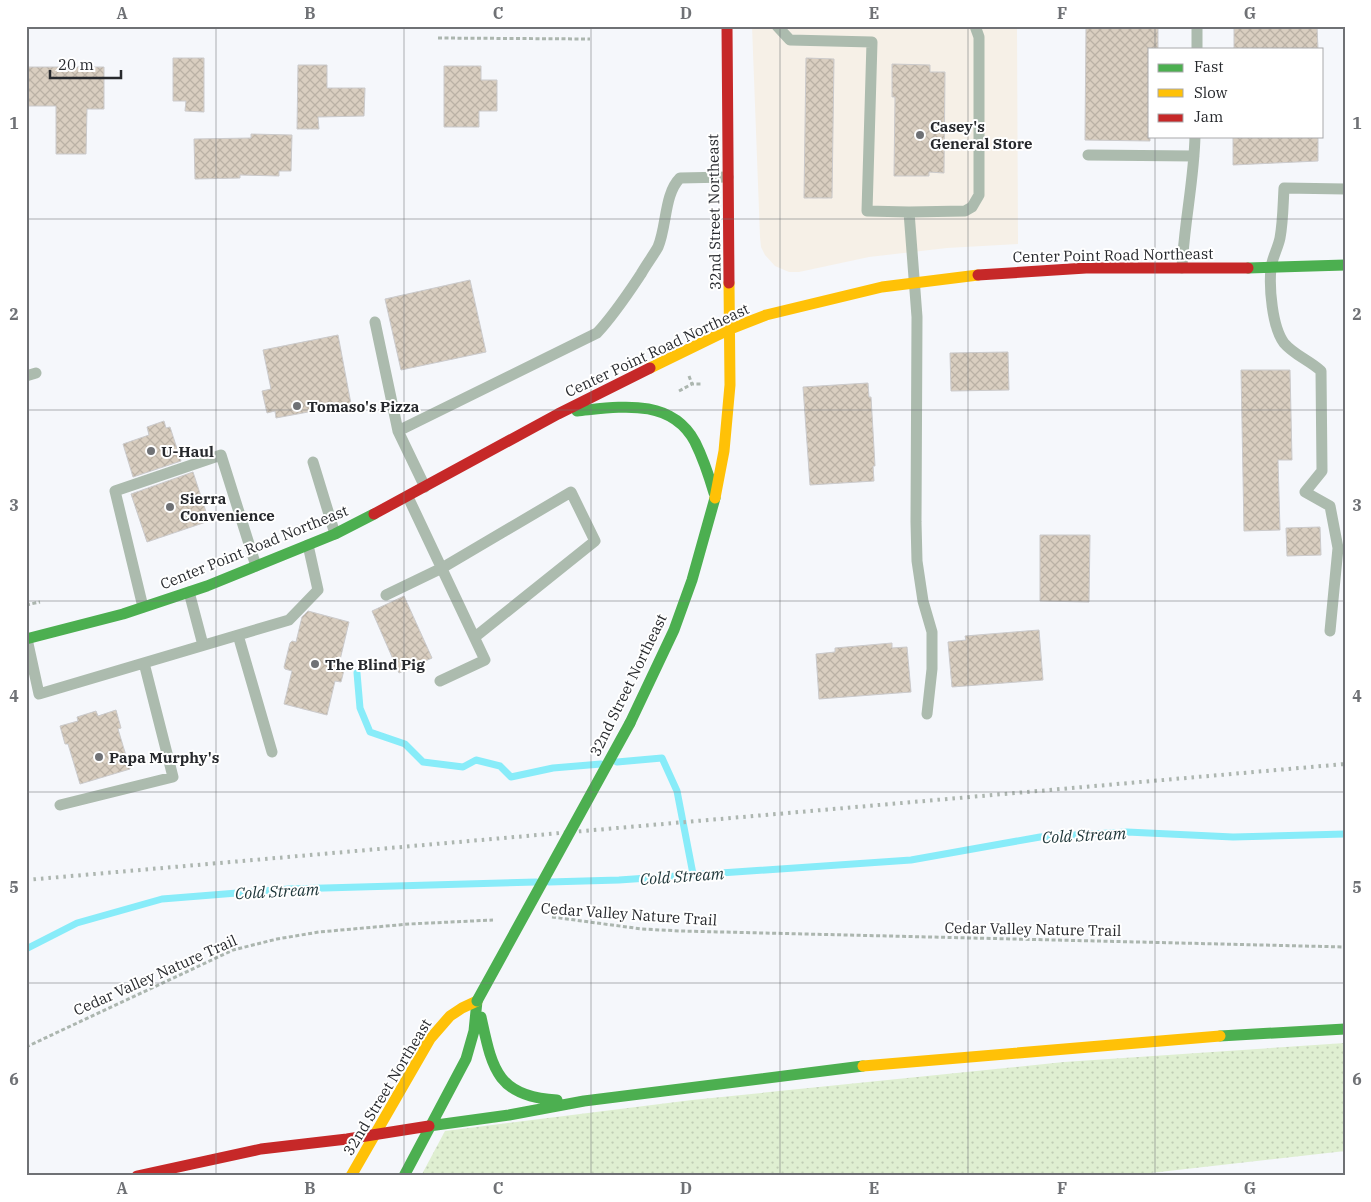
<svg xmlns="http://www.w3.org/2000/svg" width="1371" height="1202" font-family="'IBM Plex Serif',serif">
	<defs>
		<pattern id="grass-dots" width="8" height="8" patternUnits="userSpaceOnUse" patternTransform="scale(1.25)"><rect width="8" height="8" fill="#dfefd1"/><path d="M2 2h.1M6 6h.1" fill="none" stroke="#bfcdb4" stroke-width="1.8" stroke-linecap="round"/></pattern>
		<pattern id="building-cross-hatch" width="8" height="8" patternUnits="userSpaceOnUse" patternTransform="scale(1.25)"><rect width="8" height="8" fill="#d9cec0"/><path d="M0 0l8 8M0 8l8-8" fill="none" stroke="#bab1a5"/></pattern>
	</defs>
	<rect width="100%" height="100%" fill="#f5f7fb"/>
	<!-- commercial -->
	<path fill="#f6f0e7" d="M752 26H1017L1018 244 947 248 869 257 799 272H789L775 266 765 255 761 247 760 237Z"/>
	<!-- grass -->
	<path fill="url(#grass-dots)" d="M1345 1043V1151L1124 1176H421L445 1131 692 1100 1064 1062Z"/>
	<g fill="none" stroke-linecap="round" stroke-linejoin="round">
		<!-- stream -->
		<path stroke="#88ecf9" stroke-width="7" d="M357 673 360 708 370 732 405 744 423 762 463 767 476 760 500 766 511 777 553 768 601 764
			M617 762 662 758 677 791 693 874
			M549 882 619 880 911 860 1040 837 1127 832 1233 837 1345 834
			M26 949 77 923 162 899 289 889 536 882"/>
	</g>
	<!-- building -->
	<path fill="url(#building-cross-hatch)" stroke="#cbcacb" d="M1086 26H1158V49H1150V141L1085 140Z
		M1234 26H1317L1318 49H1234Z
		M173 58H204V112L185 111 186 101H173Z
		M806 58 834 59 832 198H804Z
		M892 64 930 65V72H945L944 173 929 172V176H894L895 97H892Z
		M298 65H327V88H365L364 116 318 117 319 129H297Z
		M444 66H481V80H497V111H479V127H444Z
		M26 67H104V109H87L86 154H56V106H26Z
		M251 134 292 135 291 171H279V176L240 175V178L195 179 194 139 251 138Z
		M1233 136H1318V161L1233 165Z
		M470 280 486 352 401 370 385 299Z
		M338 335 351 404 276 418 275 411 267 413 262 391 271 389 263 350Z
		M1008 352 1009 390 951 391 950 353Z
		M1241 370H1290L1292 460H1278L1280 530 1244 531Z
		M868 383 869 397H871L875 466H873L874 481 810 485 803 387Z
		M164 421 166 428 170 427 181 461 133 477 123 444 149 435 147 427Z
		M193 472 209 521 147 542 131 494Z
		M1320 527 1321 555 1287 556 1286 528Z
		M1040 535H1090L1089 602 1040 601Z
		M404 596 432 658 399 673 372 611Z
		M308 611 349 622 340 660 346 662 341 682 335 681 327 715 284 704 292 671 285 669 284 667 290 643 292 641 296 642 302 617Z
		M1039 630 1043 680 952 687 948 642 966 640 965 636Z
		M892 643V648L907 647 911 692 819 699 816 654 835 652V648Z
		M116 710 121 728 118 729 130 769 80 784 68 744H65L60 726 78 721 77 717 96 711 98 716Z"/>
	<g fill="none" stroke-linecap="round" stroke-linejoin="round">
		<!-- path -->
		<path stroke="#acb6af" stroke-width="3" stroke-dasharray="4 2.5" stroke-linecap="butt" d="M438 38 590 39
			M689 376 692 384H701
			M679 391 692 384
			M26 605 40 602
			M552 917 642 929 681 931 1345 947
			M26 1047 233 950 277 939 319 932 409 924 493 920"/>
		<!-- lane -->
		<path stroke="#acbbae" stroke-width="11" d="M777 26 790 40 872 42 867 211 909 212
			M1197 49V26
			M1088 155 1194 156
			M1182 268C1184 223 1194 181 1195 136
			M375 322 398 431 425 487
			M26 376 36 373
			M398 431 597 333C614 315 627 295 641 274 646 265 653 256 658 247 667 226 664 194 680 178L728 177
			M313 462 335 534
			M408 497 485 660 440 681
			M189 592 203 645
			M386 595 442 568 571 492 595 541 475 637
			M143 607 115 491 221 455 256 566
			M1330 631 1338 548 1330 506 1305 492 1322 471 1321 371C1309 360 1294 355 1284 343 1272 327 1269 287 1271 268 1272 258 1278 248 1280 238 1283 222 1283 205 1284 188L1345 189
			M238 635 272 752
			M27 639 39 694 289 620 318 590 308 545
			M927 714 932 669V632L923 601 917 561 916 522 917 317 909 212 965 211 972 207 979 195V37L975 26
			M60 805 173 777 144 663"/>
		<!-- fast -->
		<path stroke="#4caf50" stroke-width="11" d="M1248 268 1345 265
			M577 411C619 407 671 397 695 442 703 458 709 476 714 493
			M26 639 123 614 207 586 335 534 374 514
			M630 723 674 630 692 580 715 498
			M481 1017C492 1067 496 1097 557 1100
			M1220 1036 1345 1029
			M429 1126 509 1115 584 1101 863 1066
			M404 1176 466 1059 474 1031 477 1001"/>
		<!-- slow -->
		<path stroke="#ffc107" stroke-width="11" d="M650 368 730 329 766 315 882 287 978 275
			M715 498 724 451 730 385 729 283
			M863 1066 1220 1036
			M351 1176 430 1039 450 1016 462 1008 477 1001"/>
		<!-- jam -->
		<path stroke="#c62828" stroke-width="11" d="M727 26 729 283
			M978 275 1086 268H1248
			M374 514 558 414 650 368
			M137 1176 261 1149 347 1139 429 1126"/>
		<!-- rail -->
		<path stroke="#adb6b0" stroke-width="4" stroke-dasharray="2.5 5" stroke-linecap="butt" d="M26 880 1345 764"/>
		<!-- fast-bridge -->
		<path stroke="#4caf50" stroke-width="11" d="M477 1001 630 723"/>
	</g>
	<!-- grid -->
	<path fill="none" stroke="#6f7175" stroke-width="1" stroke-opacity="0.55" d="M216 26V1176M404 26V1176M591 26V1176M780 26V1176M968 26V1176M1155 26V49M1155 136V1176M26 219H1345M26 410H1345M26 601H1345M26 792H1345M26 983H1345"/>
	<!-- markers -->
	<g fill="#6f7175" stroke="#fff" stroke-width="2">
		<circle cx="920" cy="135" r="5"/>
		<circle cx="297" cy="406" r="5"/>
		<circle cx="151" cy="451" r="5"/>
		<circle cx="170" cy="507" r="5"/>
		<circle cx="315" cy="664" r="5"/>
		<circle cx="99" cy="757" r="5"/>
	</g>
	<g text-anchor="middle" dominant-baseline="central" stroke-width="4" stroke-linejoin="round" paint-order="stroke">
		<!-- poi labels -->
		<g font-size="15" font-weight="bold" fill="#27292d" stroke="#fff" text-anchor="start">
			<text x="930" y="126">Casey's<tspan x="930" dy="17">General Store</tspan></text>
			<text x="307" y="406">Tomaso's Pizza</text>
			<text x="161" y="451">U-Haul</text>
			<text x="180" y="498">Sierra<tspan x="180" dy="17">Convenience</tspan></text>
			<text x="325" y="664">The Blind Pig</text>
			<text x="109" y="757">Papa Murphy's</text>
		</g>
		<!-- street labels -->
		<g font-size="15" fill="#27292d" stroke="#fff">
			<text transform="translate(714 212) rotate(-91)">32nd Street Northeast</text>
			<text transform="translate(1113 255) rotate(-1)">Center Point Road Northeast</text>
			<text transform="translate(657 350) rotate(-25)">Center Point Road Northeast</text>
			<text transform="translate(254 547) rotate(-22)">Center Point Road Northeast</text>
			<text transform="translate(628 685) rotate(-64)">32nd Street Northeast</text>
			<text transform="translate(629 914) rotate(4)">Cedar Valley Nature Trail</text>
			<text transform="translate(1033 929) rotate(1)">Cedar Valley Nature Trail</text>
			<text transform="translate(155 975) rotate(-24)">Cedar Valley Nature Trail</text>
			<text transform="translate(387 1087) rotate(-59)">32nd Street Northeast</text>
		</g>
		<!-- water labels -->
		<g font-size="16" font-style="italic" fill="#20383b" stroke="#fff">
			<text transform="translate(1084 835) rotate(-3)">Cold Stream</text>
			<text transform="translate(682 876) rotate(-4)">Cold Stream</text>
			<text transform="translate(277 891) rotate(-3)">Cold Stream</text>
		</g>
	</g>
	<!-- border -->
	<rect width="1371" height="1202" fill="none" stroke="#ffffff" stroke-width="55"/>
	<!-- legend -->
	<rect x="1148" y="48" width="175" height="90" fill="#ffffff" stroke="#a9a9ab"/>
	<rect x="1158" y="64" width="25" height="8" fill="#4caf50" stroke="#a9a9ab"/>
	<text x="1194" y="72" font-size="15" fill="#27292d">Fast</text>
	<rect x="1158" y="89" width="25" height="8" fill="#ffc107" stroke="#a9a9ab"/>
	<text x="1194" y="98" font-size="15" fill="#27292d">Slow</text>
	<rect x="1158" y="114" width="25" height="8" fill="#c62828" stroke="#a9a9ab"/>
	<text x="1194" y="122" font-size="15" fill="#27292d">Jam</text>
	<!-- scale -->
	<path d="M50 70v8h71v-8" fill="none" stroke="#27292d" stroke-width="2.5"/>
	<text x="58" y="70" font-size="15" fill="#27292d" stroke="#ffffff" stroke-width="4" paint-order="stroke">20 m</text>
	<rect x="28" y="28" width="1316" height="1146" fill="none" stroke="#6f7175" stroke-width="2"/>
	<g font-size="16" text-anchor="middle" font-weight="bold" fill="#6f7175">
		<text x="122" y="19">A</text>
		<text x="310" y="19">B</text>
		<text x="498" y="19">C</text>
		<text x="686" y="19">D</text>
		<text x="874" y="19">E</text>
		<text x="1062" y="19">F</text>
		<text x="1250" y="19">G</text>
		<text x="14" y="129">1</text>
		<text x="1357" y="129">1</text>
		<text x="14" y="320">2</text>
		<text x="1357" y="320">2</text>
		<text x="14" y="511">3</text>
		<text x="1357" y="511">3</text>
		<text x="14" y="702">4</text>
		<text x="1357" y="702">4</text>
		<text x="14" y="893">5</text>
		<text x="1357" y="893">5</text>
		<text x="14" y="1085">6</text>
		<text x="1357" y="1085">6</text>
		<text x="122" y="1194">A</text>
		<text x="310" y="1194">B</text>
		<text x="498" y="1194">C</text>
		<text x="686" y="1194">D</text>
		<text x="874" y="1194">E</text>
		<text x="1062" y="1194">F</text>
		<text x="1250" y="1194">G</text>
	</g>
</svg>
